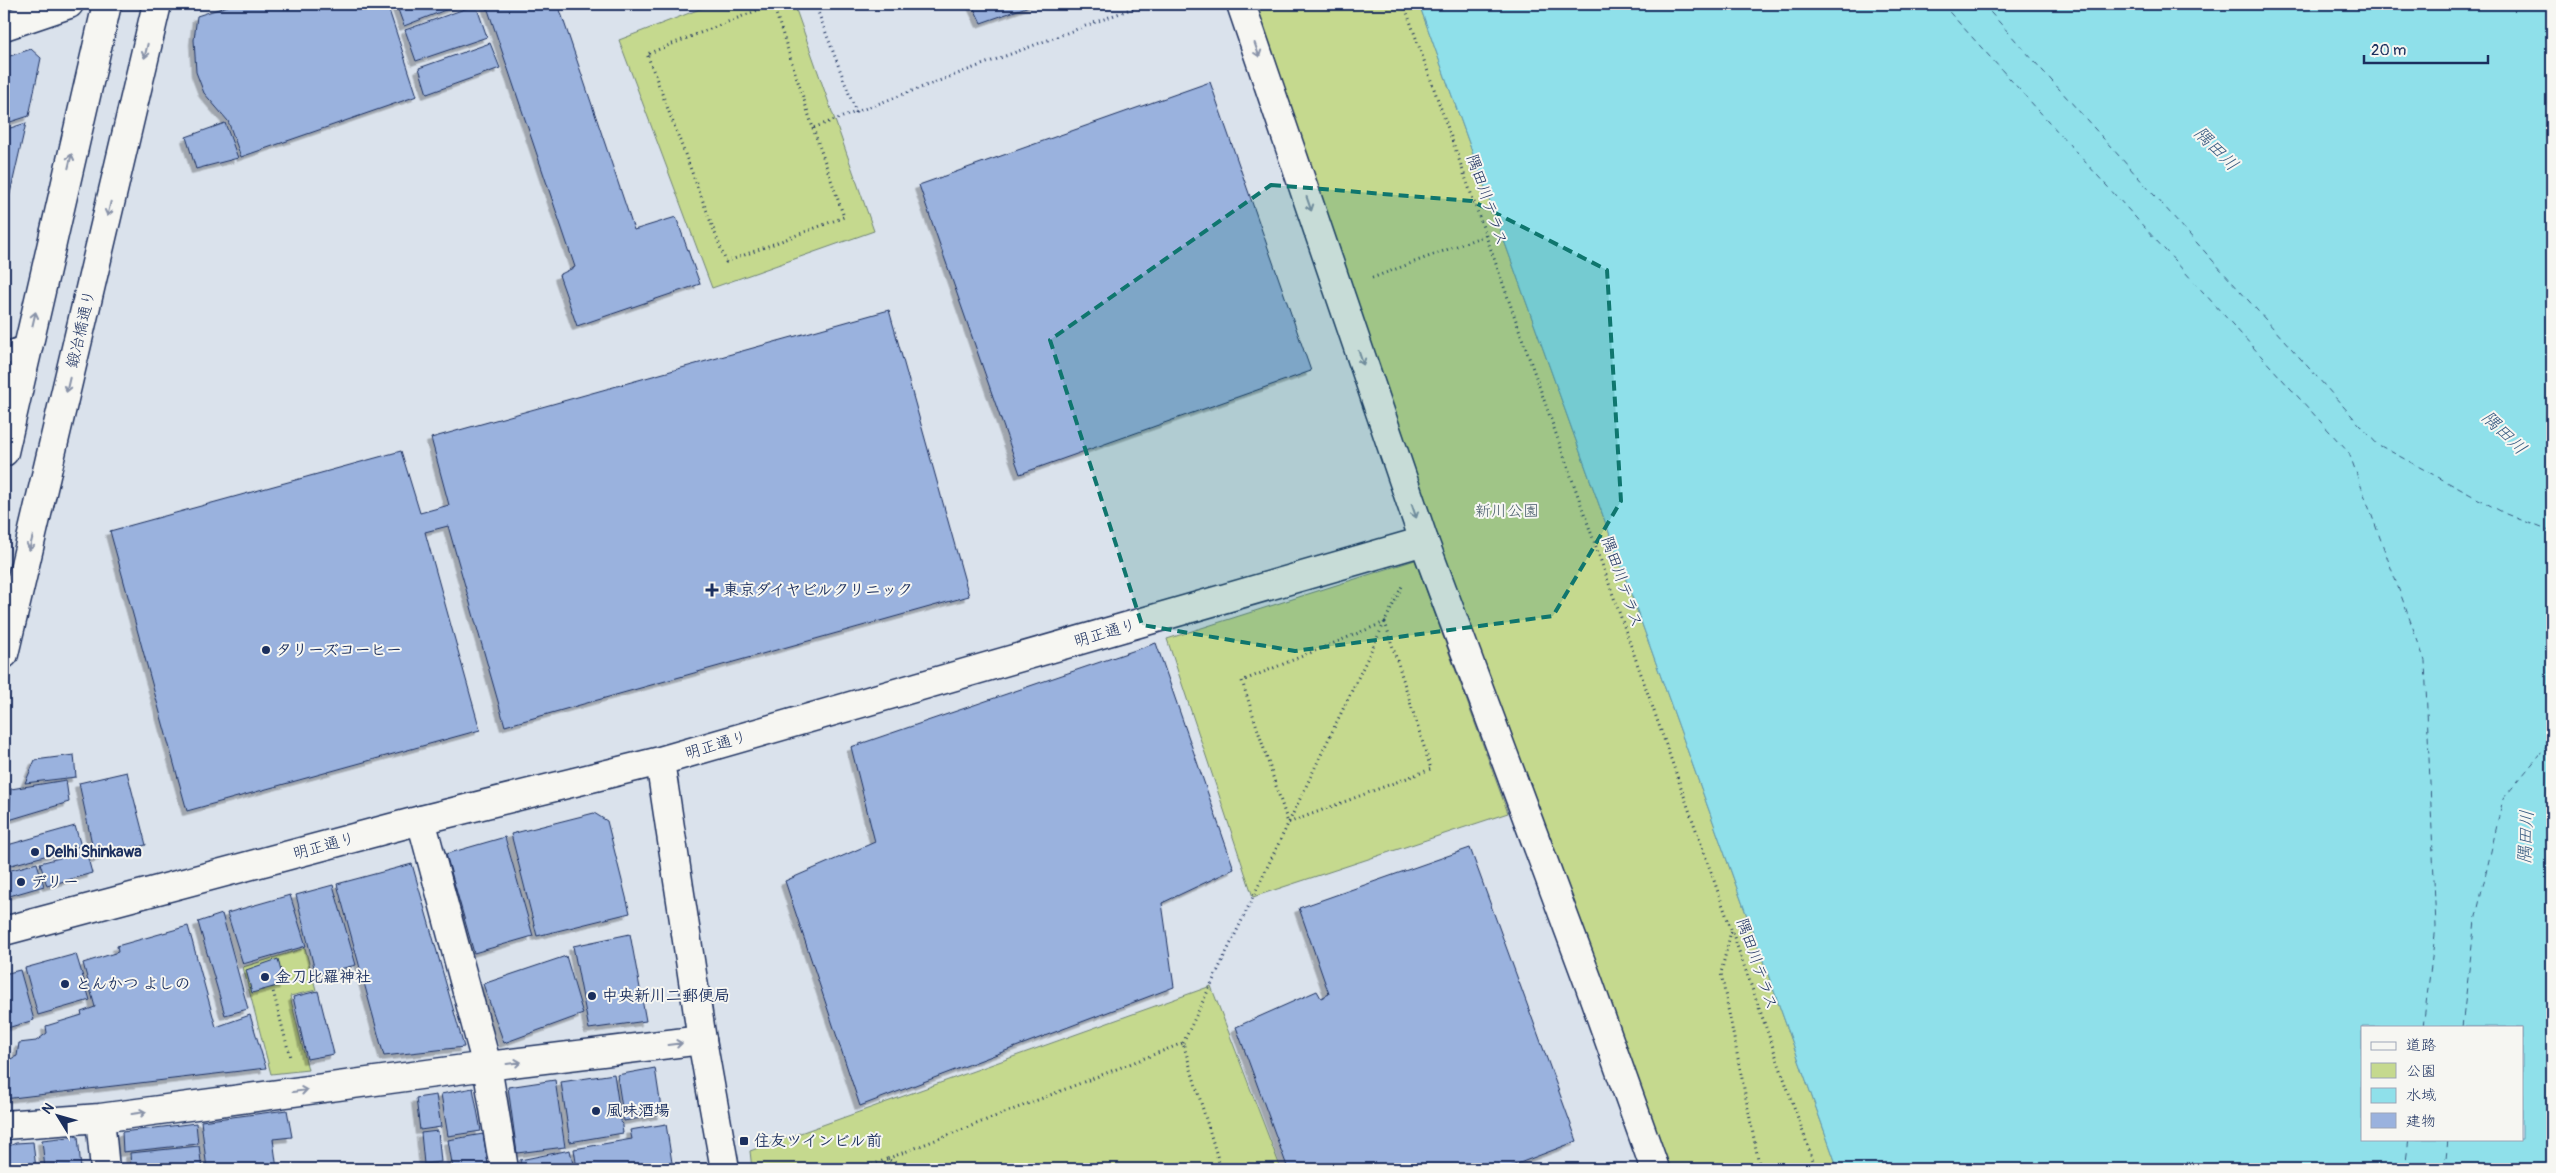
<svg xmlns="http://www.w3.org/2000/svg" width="2556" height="1173" font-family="Pangolin,'Klee One',sans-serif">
	<defs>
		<filter id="shadow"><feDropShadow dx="-4.5" dy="4.5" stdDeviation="0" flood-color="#0004"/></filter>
	</defs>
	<rect width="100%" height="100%" fill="#dae2ec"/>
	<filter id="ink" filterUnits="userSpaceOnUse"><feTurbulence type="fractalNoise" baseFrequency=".02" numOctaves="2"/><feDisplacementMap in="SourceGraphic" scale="10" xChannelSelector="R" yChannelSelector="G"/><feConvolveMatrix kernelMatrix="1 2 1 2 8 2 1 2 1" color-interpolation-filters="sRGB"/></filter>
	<g filter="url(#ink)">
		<!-- green -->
		<path fill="#c5d98e" stroke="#708476" d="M713 4H794L874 231 712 288 619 40Z
			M1241 4H1419L1838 1169H1654Z
			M1415 560 1508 813 1253 897 1167 639Z
			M305 948 316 990 290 996 308 1070 271 1074 243 967Z
			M1211 986 1281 1169H752L750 1151Z"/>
		<!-- water -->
		<path fill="#8fe0ea" stroke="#6199b2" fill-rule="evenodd" d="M1419 4H2552V1169H1838ZM2362 1027H2522V1139H2362Z"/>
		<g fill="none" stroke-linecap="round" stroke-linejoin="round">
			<!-- ferry -->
			<path stroke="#385b81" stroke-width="1" stroke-dasharray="6 5" stroke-linecap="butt" d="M1942 4 2349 453 2425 661 2436 927 2423 1027
				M1983 4 2377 444 2506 514 2552 532
				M2550 4 2552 6
				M2462 1027 2475 921 2503 799 2552 740
				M2405 1169 2409 1139
				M2445 1169 2448 1139"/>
		</g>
		<!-- building -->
		<path fill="#9ab2de" stroke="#1b2f5e" filter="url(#shadow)" d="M234 4H387L417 96 241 157 228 121 204 93 196 72 194 40 197 16Z
			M396 4H461L404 26Z
			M486 4H558L634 230 676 217 700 284 577 326 559 275 575 267Z
			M972 4H1035L981 23Z
			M476 5 487 37 416 61 405 30Z
			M490 43 500 68 427 94 419 68Z
			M31 49 41 58 29 116 4 124V58Z
			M1210 82 1311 371 1020 474 919 185Z
			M26 123 4 220V130Z
			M225 123 238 158 196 169 186 137Z
			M889 310 969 596 505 726 448 526 425 532 480 730 187 811 110 531 401 451 420 513 449 505 431 438Z
			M1156 643 1234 869 1162 903 1174 987 860 1106 785 881 875 842 851 747Z
			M74 755 76 777 25 783 35 760Z
			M127 772 146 845 95 858 79 783Z
			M66 780 69 802 9 820 11 789Z
			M594 813 607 821 630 913 537 936 511 834Z
			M75 826 81 846 4 867V846Z
			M505 837 533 936 474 953 446 854Z
			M1470 848 1577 1141 1504 1169H1486L1485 1167 1481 1169H1288L1236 1027 1317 991 1321 998 1329 994 1299 908Z
			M86 851 92 873 47 886 40 863Z
			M37 863 44 886 6 897 4 895V872Z
			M412 864 464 1047 384 1056 337 884Z
			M333 885 356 965 316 975 296 895Z
			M290 895 306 946 243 964 227 913Z
			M222 914 248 1009 225 1015 198 922Z
			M188 926 216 1027 250 1015 266 1068 4 1099V1062L17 1056 19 1043 36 1041 47 1033 46 1026 82 1015 81 1012 95 1007 83 963 118 952 117 946Z
			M630 934 646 1021 589 1029 573 946Z
			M76 954 90 1000 38 1015 25 968Z
			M566 956 583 1014 504 1043 483 984Z
			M278 959 284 984 252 993 246 970Z
			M20 970 34 1020 4 1029V974Z
			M318 991 334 1054 307 1059 293 997Z
			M655 1068 662 1114 624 1121 617 1075Z
			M614 1074 623 1133 570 1142 561 1082Z
			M555 1080 565 1147 517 1153 508 1087Z
			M473 1088 481 1131 448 1136 441 1094Z
			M436 1095 441 1127 420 1130 416 1098Z
			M287 1110 292 1137 273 1139 277 1169H207L201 1121Z
			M196 1123 198 1144 123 1152 122 1132Z
			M666 1124 673 1169H577L574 1149 632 1139 630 1130Z
			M438 1131 441 1162 424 1164 421 1133Z
			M483 1134 489 1169H453L448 1140Z
			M78 1136 81 1169H45L42 1140Z
			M33 1142 36 1169H10L7 1147 16 1143Z
			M199 1146 202 1169H131L130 1153Z
			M570 1150 574 1169H521L520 1160Z"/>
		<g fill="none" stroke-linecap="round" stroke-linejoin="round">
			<defs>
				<path id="lane" d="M4 354 28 346"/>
				<path id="street" d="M1241 4 1424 541 1588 981 1655 1169
					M4 26 69 4
					M421 820 487 1066 504 1169
					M100 1118 105 1169
					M4 1125 100 1118 487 1066 702 1040"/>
				<path id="secondary" d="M4 452 107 4
					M4 654 157 4
					M660 761 702 1040 725 1169
					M4 931 421 820 660 761 1424 541"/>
			</defs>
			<!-- lane casing -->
			<use href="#lane" stroke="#1b2f5e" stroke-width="25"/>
			<!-- street casing -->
			<use href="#street" stroke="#1b2f5e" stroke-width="31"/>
			<!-- secondary casing -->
			<use href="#secondary" stroke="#1b2f5e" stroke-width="31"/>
			<!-- path -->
			<path stroke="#1b2f5e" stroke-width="3" stroke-dasharray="1 4" stroke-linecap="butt" d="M815 4 856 112 1144 4
				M1404 4 1816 1169
				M813 128 844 217 726 262 647 54 773 4 813 128 856 112
				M1372 278 1486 235
				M1385 622 1431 769 1288 823 1242 681Z
				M1731 931 1721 973 1760 1169
				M272 987 290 1057
				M1183 1043 1402 586
				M863 1169 887 1159 890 1169
				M909 1169 887 1159 1183 1043 1221 1169"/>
			<!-- lane -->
			<use href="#lane" stroke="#f6f6f2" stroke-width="21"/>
			<!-- street -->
			<use href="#street" stroke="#f6f6f2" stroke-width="28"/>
			<!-- secondary -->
			<use href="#secondary" stroke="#f6f6f2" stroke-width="28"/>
		</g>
		<!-- one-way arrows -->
		<defs><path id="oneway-shaft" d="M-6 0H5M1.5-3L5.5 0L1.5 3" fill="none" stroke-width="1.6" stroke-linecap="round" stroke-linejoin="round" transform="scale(1.25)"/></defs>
		<g stroke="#8892a8">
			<use href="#oneway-shaft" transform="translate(1257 50) rotate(71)"/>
			<use href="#oneway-shaft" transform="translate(146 51) rotate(103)"/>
			<use href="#oneway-shaft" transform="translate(70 161) rotate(-77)"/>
			<use href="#oneway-shaft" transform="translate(1309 204) rotate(71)"/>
			<use href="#oneway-shaft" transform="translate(109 209) rotate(103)"/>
			<use href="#oneway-shaft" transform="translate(34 319) rotate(-77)"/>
			<use href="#oneway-shaft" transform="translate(1361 358) rotate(71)"/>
			<use href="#oneway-shaft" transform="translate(68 385) rotate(103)"/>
			<use href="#oneway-shaft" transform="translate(1414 511) rotate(71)"/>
			<use href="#oneway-shaft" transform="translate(31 543) rotate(104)"/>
			<use href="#oneway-shaft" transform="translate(675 1044) rotate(-7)"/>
			<use href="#oneway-shaft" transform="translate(514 1063) rotate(-7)"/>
			<use href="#oneway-shaft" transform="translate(300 1091) rotate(-8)"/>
			<use href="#oneway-shaft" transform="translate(139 1113) rotate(-8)"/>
		</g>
	</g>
	<!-- marked area -->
	<path fill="#0f766e" fill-opacity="0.2" stroke="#0f766e" stroke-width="4" stroke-dasharray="10 6" stroke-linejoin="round" d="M1271 185 1472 201 1607 270 1621 501 1553 616 1295 651 1142 625 1050 340Z"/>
	<!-- markers -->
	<g fill="#1b2f5e" stroke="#f6f6f2" stroke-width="2">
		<path d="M709.5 582.5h5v5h5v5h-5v5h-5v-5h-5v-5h5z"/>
		<circle cx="266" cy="650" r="5"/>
		<circle cx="35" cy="852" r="5"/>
		<circle cx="21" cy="882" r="5"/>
		<circle cx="265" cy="977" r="5"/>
		<circle cx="65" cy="984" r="5"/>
		<circle cx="592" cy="996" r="5"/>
		<circle cx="596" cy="1111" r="5"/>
		<rect x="739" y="1136" width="10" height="10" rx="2.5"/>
	</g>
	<g text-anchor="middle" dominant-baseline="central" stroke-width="4" stroke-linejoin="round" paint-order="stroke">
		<!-- street labels -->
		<g font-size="16" fill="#1b2f5e" stroke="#f6f6f2">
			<text transform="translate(1487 200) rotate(71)">隅田川テラス</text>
			<text transform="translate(81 329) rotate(-77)">鍛冶橋通り</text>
			<text transform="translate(1622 582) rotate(71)">隅田川テラス</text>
			<text transform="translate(1105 633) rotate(-16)">明正通り</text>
			<text transform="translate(716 745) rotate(-16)">明正通り</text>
			<text transform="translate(324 846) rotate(-15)">明正通り</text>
			<text transform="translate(1757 964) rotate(71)">隅田川テラス</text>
		</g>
		<!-- park labels -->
		<g font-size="16" fill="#465a6a" stroke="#f6f6f2">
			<text x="1507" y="511">新川公園</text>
		</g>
		<!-- poi labels -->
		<g font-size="16" font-weight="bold" fill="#1b2f5e" stroke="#f6f6f2" text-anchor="start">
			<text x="723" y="590">東京ダイヤビルクリニック</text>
			<text x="276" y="650">タリーズコーヒー</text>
			<text x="45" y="852">Delhi Shinkawa</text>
			<text x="31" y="882">デリー</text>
			<text x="275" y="977">金刀比羅神社</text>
			<text x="75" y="984">とんかつ よしの</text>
			<text x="602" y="996">中央新川二郵便局</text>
			<text x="606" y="1111">風味酒場</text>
			<text x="754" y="1141">住友ツインビル前</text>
		</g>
		<!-- water labels -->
		<g font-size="18" font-style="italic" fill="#385b81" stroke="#f6f6f2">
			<text transform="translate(2216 149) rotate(45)">隅田川</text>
			<text transform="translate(2504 433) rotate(44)">隅田川</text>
			<text transform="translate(2526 837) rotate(-87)">隅田川</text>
		</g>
	</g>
	<!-- margin -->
	<rect width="2556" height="1173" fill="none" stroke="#f6f6f2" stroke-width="20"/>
	<rect x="10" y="10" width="2536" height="1153" fill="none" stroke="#1b2f5e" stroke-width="2" filter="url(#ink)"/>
	<!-- legend -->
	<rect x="2361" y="1026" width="162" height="115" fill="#f6f6f2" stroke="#9ea6b7"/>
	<rect x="2371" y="1042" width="25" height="8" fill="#f6f6f2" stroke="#9ea6b7"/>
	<text x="2406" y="1050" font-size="15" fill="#1b2f5e">道路</text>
	<rect x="2371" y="1063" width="25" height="15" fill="#c5d98e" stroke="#9ea6b7"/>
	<text x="2406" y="1076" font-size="15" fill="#1b2f5e">公園</text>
	<rect x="2371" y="1088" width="25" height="15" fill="#8fe0ea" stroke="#9ea6b7"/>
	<text x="2406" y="1100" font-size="15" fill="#1b2f5e">水域</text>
	<rect x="2371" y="1113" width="25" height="15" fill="#9ab2de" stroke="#9ea6b7"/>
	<text x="2406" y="1126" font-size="15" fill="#1b2f5e">建物</text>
	<!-- north arrow -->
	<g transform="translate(58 1116) rotate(307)" stroke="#f6f6f2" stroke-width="4" paint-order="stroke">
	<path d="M0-4L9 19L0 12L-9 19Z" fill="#1b2f5e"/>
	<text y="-8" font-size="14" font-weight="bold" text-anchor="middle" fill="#1b2f5e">N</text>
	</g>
	<!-- scale -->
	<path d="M2364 55v8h124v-8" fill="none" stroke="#1b2f5e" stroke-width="2.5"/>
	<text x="2371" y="55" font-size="15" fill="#1b2f5e" stroke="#f6f6f2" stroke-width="4" paint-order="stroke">20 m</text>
</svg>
